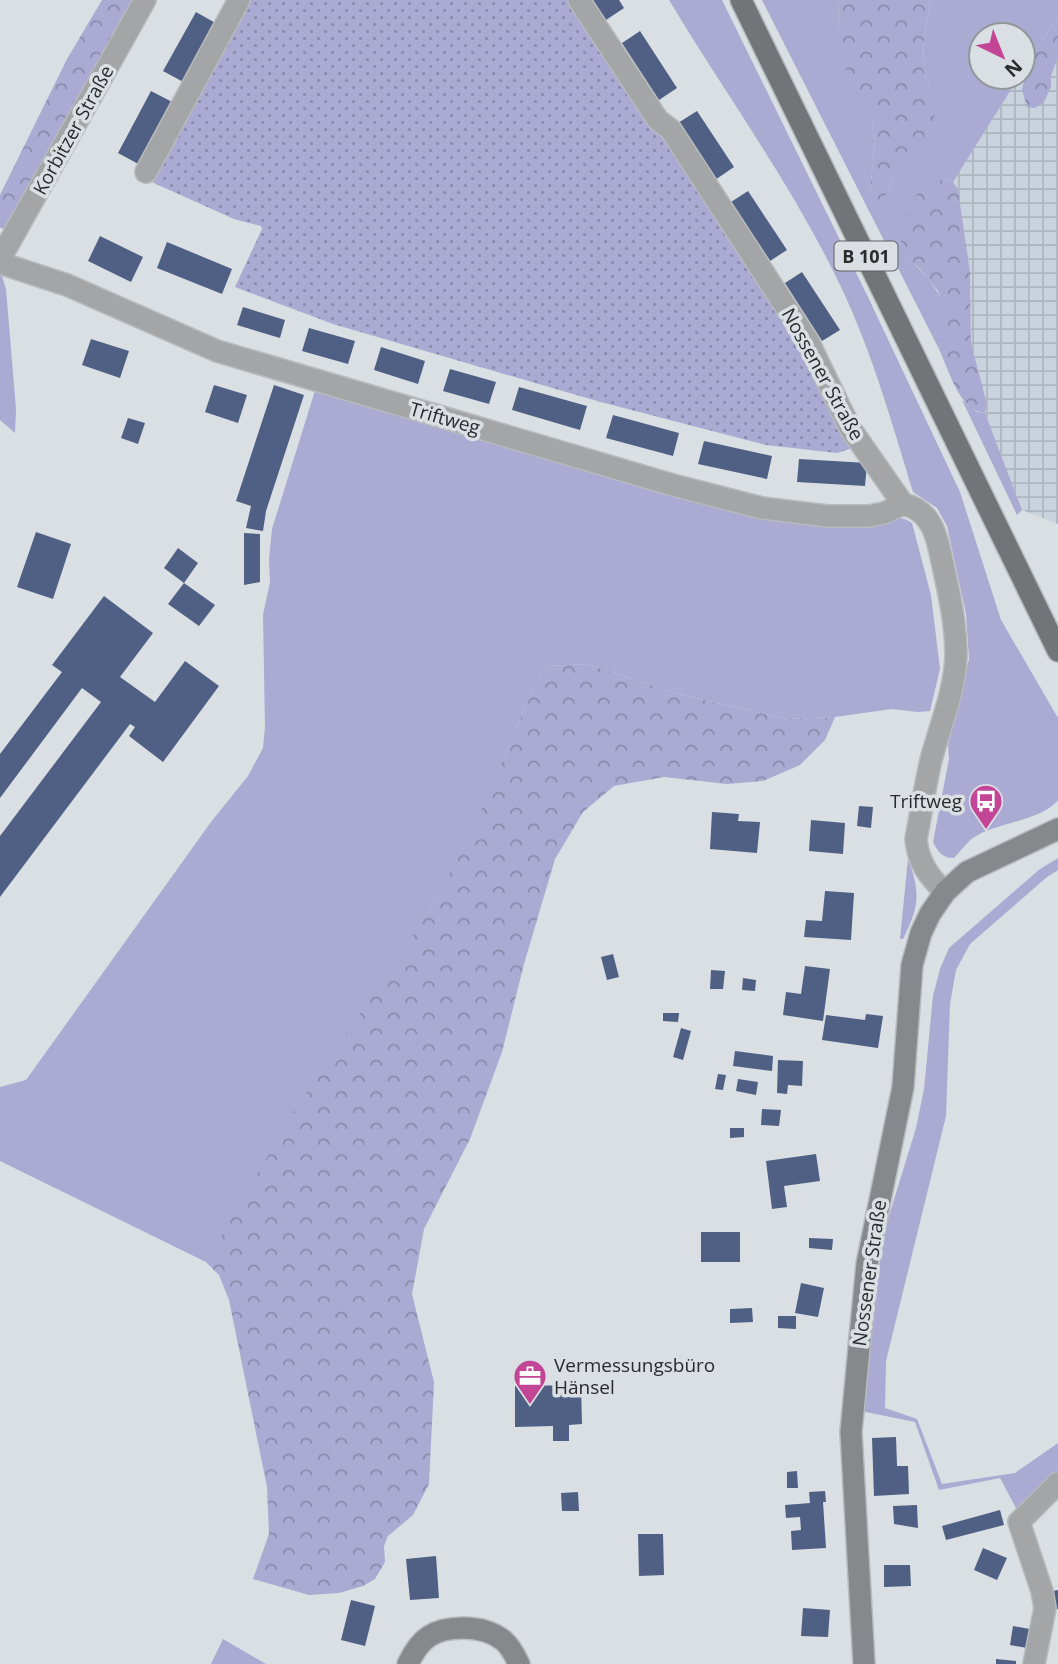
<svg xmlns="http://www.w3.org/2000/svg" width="1058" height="1664" font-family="'Open Sans',sans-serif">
	<defs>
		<pattern id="industrial-grid" width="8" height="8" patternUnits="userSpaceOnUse" patternTransform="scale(1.75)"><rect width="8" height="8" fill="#c9d3dd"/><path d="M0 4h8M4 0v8" fill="none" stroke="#adb5be"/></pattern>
		<pattern id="forest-crowns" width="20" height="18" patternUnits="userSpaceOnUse" patternTransform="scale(1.75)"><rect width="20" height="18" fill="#aaaad3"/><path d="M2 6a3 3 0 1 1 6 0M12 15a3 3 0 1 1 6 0" fill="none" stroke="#8a8bab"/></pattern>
		<pattern id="garden-dots" width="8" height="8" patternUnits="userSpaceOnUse" patternTransform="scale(1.75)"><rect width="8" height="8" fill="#aaaad3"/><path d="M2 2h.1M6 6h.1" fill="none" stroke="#8a8bab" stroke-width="1.8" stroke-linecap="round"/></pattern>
	</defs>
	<rect width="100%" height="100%" fill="#dadfe3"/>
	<!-- industrial -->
	<path fill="url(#industrial-grid)" d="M1058 16V524L1022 510 985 413 987 404 971 343 970 272 958 189 953 182 1019 77H1023V71Z"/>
	<!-- grass -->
	<path fill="#aaaad3" d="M669 0H722L868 297 960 492 1001 620 1058 718V800C1040 822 995 822 973 838 966 843 960 852 954 858 942 858 938 852 933 842L949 759 948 745 969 659 966 614 947 526 937 508 913 492C892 423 872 352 841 287 793 186 726 95 669 0Z
		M762 0H838L839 28 872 116 875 141 870 192 889 193 893 178 907 161 931 91 923 69 924 38 931 0H1058V16L1023 71V35H981V77H1019L953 182 944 179 905 256C924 272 946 295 947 322 947 330 941 341 939 349Z
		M0 270 6 289 16 409 15 433 0 420Z
		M318 381 827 516 903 504 899 518 905 519 912 523 931 595 940 669 930 711 918 712 892 709 835 717 787 719 678 694 587 664 547 666 535 685 471 834 430 910 206 1262 0 1161V1087L26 1080 211 822 248 776 263 748 265 727 263 615 270 582 269 559 272 529Z
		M962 400 977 412 985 413 1022 510 1017 515Z
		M1058 858V870L1047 877 970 944 956 970 950 1004 946 1116 886 1361 885 1408 917 1419 942 1484 1015 1473 1058 1443V1473L1017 1510 1000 1478 939 1490 915 1422 861 1411 867 1344 885 1229 916 1128 924 1089 933 996 940 969 949 948 1040 869Z
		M908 859C921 893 919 907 903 939H900Z
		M223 1639 266 1664H211Z"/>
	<!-- forest -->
	<path fill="url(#forest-crowns)" d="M102 0H139L6 229 0 228V195L67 59Z
		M838 0H931L924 38 923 69 931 91 935 120 924 144 893 178 889 193 878 200 870 192 875 141 872 116 846 70 839 28Z
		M1058 16V56L1051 76V87L1044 102 1035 108 1027 107 1022 90 1027 65Z
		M944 179 953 182 958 189 970 272 971 343 987 404 985 413C959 411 949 370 939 349L947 322 938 291 920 269 905 256 901 245 902 223 917 194Z
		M587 664 678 694 787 719 835 717 825 740 800 765 763 781 727 784 664 777 614 786 583 812 555 859 524 964 502 1052 470 1139 424 1229 412 1294 434 1382 429 1484 413 1515 388 1536 384 1546 385 1562 375 1579 363 1586 339 1593 309 1595 253 1579 269 1534 267 1487 229 1300 219 1275 206 1262 295 1109 430 910 471 833 535 685 547 666Z"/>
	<!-- garden -->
	<path fill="url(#garden-dots)" d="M239 0H579L862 445 837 453 766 445 597 401 333 324 235 287 262 229 261 226 234 219 145 179Z"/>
	<!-- building -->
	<path fill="#4f6084" d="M589 0H619L624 8 603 22Z
		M196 12 219 25 187 84 163 71Z
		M640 31 677 88 659 100 622 43Z
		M151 91 176 104 142 166 118 153Z
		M697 111 734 167 715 180 678 123Z
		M748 191 787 250 770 261 731 202Z
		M100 236 143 257 131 282 88 261Z
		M167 242 232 269 222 294 157 268Z
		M802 272 840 330 822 341 785 283Z
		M243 307 285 320 280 338 237 325Z
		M309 328 355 341 348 364 302 351Z
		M91 339 129 351 120 378 82 365Z
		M381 347 425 361 418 384 374 370Z
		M450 369 496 382 489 404 443 391Z
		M214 385 247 395 238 423 205 412Z
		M274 385 304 395 266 511 263 531 246 528 251 506 236 501Z
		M519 387 587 406 580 430 512 410Z
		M613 415 679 433 673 456 606 438Z
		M128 418 145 423 138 444 121 438Z
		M704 441 772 456 767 479 698 464Z
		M799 459 867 463 865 486 797 482Z
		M36 532 71 544 53 599 17 587Z
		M244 533 260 534V582L244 585Z
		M178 548 198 563 184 583 164 568Z
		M184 583 215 605 199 626 168 604Z
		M104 596 153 633 120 677 155 702 185 661 219 686 163 762 129 736 135 727 130 724 0 897V836L101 702 82 688 0 798V754L62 672 52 665Z
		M859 806 873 807 871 828 857 826Z
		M712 812 739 814 738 821 760 822 757 853 710 849Z
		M811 820 845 823 843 854 809 851Z
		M825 891 854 893 851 940 804 937 806 920 822 921Z
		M613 954 619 977 607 980 601 957Z
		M805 966 830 969 823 1021 783 1015 786 992 801 994Z
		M711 970 725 971 723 989H710Z
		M743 978 756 980 755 991 742 990Z
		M663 1013H679L678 1022 663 1021Z
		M866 1014 883 1016 878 1048 822 1040 826 1015 865 1020Z
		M681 1028 691 1031 683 1060 673 1057Z
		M735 1051 773 1056 772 1071 733 1066Z
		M778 1060 803 1061 802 1086 788 1085 787 1094 777 1093Z
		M718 1074 726 1075 723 1090 715 1089Z
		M738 1079 758 1082 756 1095 736 1091Z
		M762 1109 781 1110 779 1126 761 1125Z
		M730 1128H744V1137L730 1138Z
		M816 1154 820 1181 784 1186 787 1207 772 1209 766 1161Z
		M701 1232H740V1262H701Z
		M809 1238 833 1239 832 1250 809 1248Z
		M801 1283 824 1288 818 1317 795 1313Z
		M752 1308 753 1322 730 1323V1309Z
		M778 1316H796V1329L778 1328Z
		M581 1385 582 1424 569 1425V1441H553V1426L515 1427V1386Z
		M896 1437 897 1466H908L909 1494 874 1496 872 1438Z
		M797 1471 798 1488H787V1472Z
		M825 1491 826 1502H823L826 1548 792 1550 791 1531 801 1530 800 1517 786 1518 785 1505 810 1503 809 1492Z
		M578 1492 579 1511H562L561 1493Z
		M917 1505 918 1528 894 1524 893 1506Z
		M1000 1510 1004 1525 946 1540 942 1526Z
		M638 1534H663L664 1575 639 1576Z
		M983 1548 1007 1558 997 1580 974 1570Z
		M436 1556 439 1598 410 1600 406 1559Z
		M884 1565H910L911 1586 884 1587Z
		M1058 1590V1609H1057L1053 1591Z
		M351 1600 375 1606 365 1646 341 1640Z
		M803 1608 830 1610 828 1637 801 1636Z
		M1013 1626 1030 1629 1027 1648 1010 1645Z
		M996 1659 1016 1661V1664H996Z"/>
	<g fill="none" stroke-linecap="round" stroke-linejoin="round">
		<defs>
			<path id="street" d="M579 0 658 120 671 130 808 341 850 428 903 504C931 510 937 535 942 561 949 593 956 623 956 656 955 691 940 726 931 760 925 786 921 813 916 839 918 862 929 877 945 892
				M146 172 239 0
				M0 259 145 0
				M0 263 67 285 217 351 673 485 762 508 827 516H869L884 513 903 504
				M1034 1664 1045 1608 1042 1591 1019 1522 1058 1483"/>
			<path id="secondary" d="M408 1664C420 1638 434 1628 463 1628 478 1628 492 1631 504 1641 511 1647 515 1656 519 1664
				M864 1664 851 1432 867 1264 903 1087 912 965 921 933 930 914 945 892 967 872 1058 829"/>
			<path id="primary" d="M741 0 1058 651"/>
		</defs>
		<!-- street casing -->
		<use href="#street" stroke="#b7bbbe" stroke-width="24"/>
		<!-- secondary casing -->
		<use href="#secondary" stroke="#b7bbbe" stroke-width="24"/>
		<!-- primary casing -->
		<use href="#primary" stroke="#b7bbbe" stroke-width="24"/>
		<!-- street -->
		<use href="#street" stroke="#a3a5a6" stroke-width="21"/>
		<!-- secondary -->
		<use href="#secondary" stroke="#86898b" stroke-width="21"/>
		<!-- primary -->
		<use href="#primary" stroke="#717577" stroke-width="21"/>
	</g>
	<!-- icons -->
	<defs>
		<symbol id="bus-pin" viewBox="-11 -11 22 30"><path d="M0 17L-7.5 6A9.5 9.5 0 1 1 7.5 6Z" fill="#c24596" stroke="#dadfe3"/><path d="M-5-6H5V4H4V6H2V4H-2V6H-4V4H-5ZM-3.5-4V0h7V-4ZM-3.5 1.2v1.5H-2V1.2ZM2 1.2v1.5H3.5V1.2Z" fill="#fff"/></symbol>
		<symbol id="office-pin" viewBox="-11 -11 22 30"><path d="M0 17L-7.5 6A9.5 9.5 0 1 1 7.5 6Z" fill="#c24596" stroke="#dadfe3"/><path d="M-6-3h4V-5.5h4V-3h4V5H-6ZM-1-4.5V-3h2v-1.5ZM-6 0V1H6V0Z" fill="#fff"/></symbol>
	</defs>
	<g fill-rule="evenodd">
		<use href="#bus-pin" x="967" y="782" width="38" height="52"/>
		<use href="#office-pin" x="511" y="1357" width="38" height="52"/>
	</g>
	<g text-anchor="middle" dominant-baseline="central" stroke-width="7" stroke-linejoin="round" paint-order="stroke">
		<!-- shield labels -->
		<rect fill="#dadfe3" stroke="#5e6163" stroke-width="2" x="834.5" y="241.5" width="63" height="29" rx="5"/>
		<g font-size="18" font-weight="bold" fill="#292b2c">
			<text x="866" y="256">B 101</text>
		</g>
		<!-- street labels -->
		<g font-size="19" fill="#292b2c" stroke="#dadfe3">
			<text transform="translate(73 130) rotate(-61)">Korbitzer Straße</text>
			<text transform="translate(823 374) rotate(61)">Nossener Straße</text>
			<text transform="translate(445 418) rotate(16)">Triftweg</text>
			<text transform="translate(869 1273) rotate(-82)">Nossener Straße</text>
		</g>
		<!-- poi labels -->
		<g font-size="19" fill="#292b2c" stroke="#dadfe3" text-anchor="end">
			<text x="962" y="801">Triftweg</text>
			<text x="554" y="1365" text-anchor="start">Vermessungsbüro<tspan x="554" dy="22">Hänsel</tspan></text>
		</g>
	</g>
	<!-- north arrow -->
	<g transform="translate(1002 56) rotate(137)"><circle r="33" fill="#dadfe3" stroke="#93979a" stroke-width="2"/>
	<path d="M0-5L12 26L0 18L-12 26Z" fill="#c24596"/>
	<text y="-10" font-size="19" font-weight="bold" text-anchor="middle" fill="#292b2c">N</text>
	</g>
</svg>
